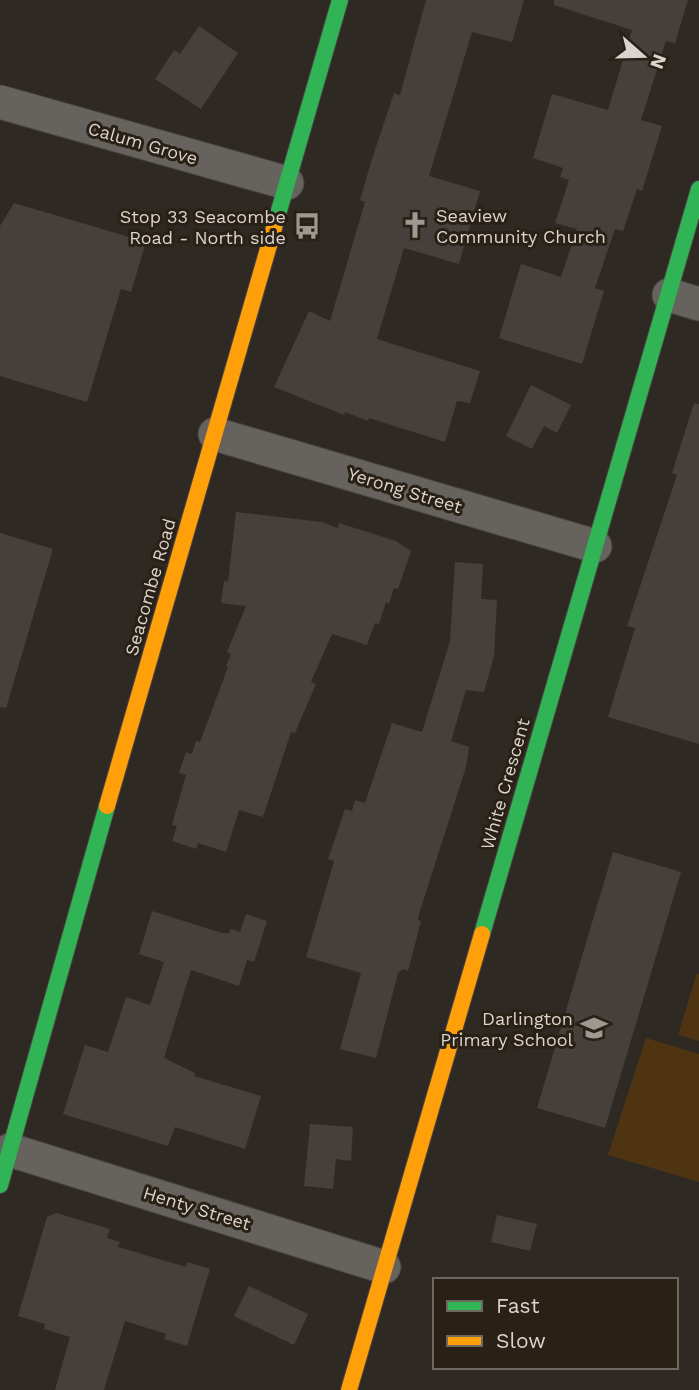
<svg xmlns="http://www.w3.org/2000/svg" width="699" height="1390" font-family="'Work Sans',sans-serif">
	<rect width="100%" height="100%" fill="#2f2924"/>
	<!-- green -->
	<path fill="#4f3412" d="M697 973 699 974V1041L678 1035Z
		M646 1038 699 1054V1182L608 1155Z"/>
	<!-- building -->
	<path fill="#45403c" d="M426 0H524L512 42 472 32 429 176 480 191 459 264 404 248 377 339 480 371 470 403 457 401 445 442 369 418 368 421 345 412 344 415 274 387 309 311 330 321 365 202 360 200 372 159 394 93 400 95Z
		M554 0H688L675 43 666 41 641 120 662 126 642 191 637 189 623 231 615 229 595 288 604 291 582 364 499 338 521 264 561 277 577 229 555 223 569 180 560 177 563 168 533 158 552 94 608 110 632 30 554 5Z
		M199 26 238 53 201 109 155 79 174 50 180 54Z
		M14 203 146 242 131 292 121 289 87 402 0 376V226Z
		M531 385 571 405 557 433 544 426 532 449 506 436Z
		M694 403 699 404V744L608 717 635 628 627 626 677 475 672 473Z
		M236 512 322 522 338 528 339 523 396 541 411 551 398 589 394 588 389 604 386 602 379 624 375 623 367 645 332 634 311 682 316 684 295 733 291 732 263 817 239 810 226 852 198 843 196 849 172 841 177 826 172 825 186 775 179 773 186 752 192 754 196 741 200 742 228 667 226 666 231 654 227 652 246 606 221 603 224 581 228 582Z
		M0 533 53 549 6 708 0 707Z
		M455 562 483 564 481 599 497 600 494 656 484 692 466 690 451 741 469 747 466 767 419 914 418 920 421 921 408 971 403 969 398 973 376 1058 340 1049 361 973 306 957 334 861 328 859 345 809 352 811 355 800 365 803 392 723 422 732 450 641Z
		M613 852 681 872 605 1128 537 1108Z
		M152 911 222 933H229L231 929 240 932 246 914 267 921 254 962 247 960 239 986 191 970 164 1058 195 1073 194 1076 261 1096 245 1149 175 1127 168 1146 63 1114 85 1045 108 1052 126 997 150 1005 164 962 139 954Z
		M310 1124 353 1127 351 1161 336 1159 333 1189 304 1186Z
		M56 1213 110 1229 107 1238 120 1242 118 1247 186 1267 187 1262 210 1269 187 1346 164 1339 166 1334 125 1321 104 1390H55L70 1337 44 1329 45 1324 18 1316 47 1217Z
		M497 1215 537 1224 530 1251 491 1242Z
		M249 1286 308 1314 294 1345 234 1316Z"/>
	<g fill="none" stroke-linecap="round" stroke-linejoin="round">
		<defs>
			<path id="street" d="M0 102 287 183
				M669 295 699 304
				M215 434 595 546
				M10 1150 384 1267"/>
			<path id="fast" d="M274 228 340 0
				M482 934 699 189
				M0 1185 107 806"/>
			<path id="slow" d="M107 806 274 228
				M349 1390 482 934"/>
		</defs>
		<!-- street casing -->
		<use href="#street" stroke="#4a4440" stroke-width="35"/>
		<!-- fast casing -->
		<use href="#fast" stroke="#4a4440" stroke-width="18"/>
		<!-- slow casing -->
		<use href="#slow" stroke="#4a4440" stroke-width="18"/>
		<!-- street -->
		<use href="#street" stroke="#66625d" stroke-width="33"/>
		<!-- fast -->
		<use href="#fast" stroke="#30b455" stroke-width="16"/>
		<!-- slow -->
		<use href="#slow" stroke="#ff9f0a" stroke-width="16"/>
	</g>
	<!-- icons -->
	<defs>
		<symbol id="church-bare" viewBox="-9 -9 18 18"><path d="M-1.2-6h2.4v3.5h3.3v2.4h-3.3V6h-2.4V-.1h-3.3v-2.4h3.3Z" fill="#9f9892" stroke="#292016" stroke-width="2.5" paint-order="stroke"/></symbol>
		<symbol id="bus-bare" viewBox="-9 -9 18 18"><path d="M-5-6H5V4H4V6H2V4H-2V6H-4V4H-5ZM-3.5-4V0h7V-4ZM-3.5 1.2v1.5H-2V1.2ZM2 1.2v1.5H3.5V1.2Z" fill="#9f9892" stroke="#292016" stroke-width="2.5" paint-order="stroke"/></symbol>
		<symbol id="school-bare" viewBox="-9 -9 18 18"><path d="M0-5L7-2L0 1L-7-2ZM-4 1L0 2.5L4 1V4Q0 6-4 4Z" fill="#9f9892" stroke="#292016" stroke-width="2.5" paint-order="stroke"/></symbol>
	</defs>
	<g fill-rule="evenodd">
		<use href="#church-bare" x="396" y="206" width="38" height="38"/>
		<use href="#bus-bare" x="288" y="207" width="38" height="38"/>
		<use href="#school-bare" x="575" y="1009" width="38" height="38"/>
	</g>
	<g text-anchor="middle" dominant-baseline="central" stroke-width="6" stroke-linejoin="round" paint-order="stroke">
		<!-- street labels -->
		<g font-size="18" fill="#dbd4ce" stroke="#292016">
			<text transform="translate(143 143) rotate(16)">Calum Grove</text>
			<text transform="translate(405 490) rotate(17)">Yerong Street</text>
			<text transform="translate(150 587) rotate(-74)">Seacombe Road</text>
			<text transform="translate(505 784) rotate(-74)">White Crescent</text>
			<text transform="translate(197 1208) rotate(17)">Henty Street</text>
		</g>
		<!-- poi labels -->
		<g font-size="18" fill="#dbd4ce" stroke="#292016" text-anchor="end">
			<text x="436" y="215" text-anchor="start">Seaview<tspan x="436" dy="21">Community Church</tspan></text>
			<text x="286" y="216">Stop 33 Seacombe<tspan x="286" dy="21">Road - North side</tspan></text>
			<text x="573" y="1018">Darlington<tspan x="573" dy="21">Primary School</tspan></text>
		</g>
	</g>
	<!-- legend -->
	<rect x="433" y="1278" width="245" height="91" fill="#292016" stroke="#706860" stroke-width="2"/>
	<rect x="447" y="1301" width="35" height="10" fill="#30b455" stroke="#706860" stroke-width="2"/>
	<text x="496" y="1313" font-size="21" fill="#dbd4ce">Fast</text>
	<rect x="447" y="1336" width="35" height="10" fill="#ff9f0a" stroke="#706860" stroke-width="2"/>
	<text x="496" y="1348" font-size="21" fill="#dbd4ce">Slow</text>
	<!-- north arrow -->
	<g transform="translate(643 56) rotate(110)" stroke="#292016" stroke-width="5" paint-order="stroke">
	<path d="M0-5L12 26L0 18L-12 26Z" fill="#dbd4ce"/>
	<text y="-10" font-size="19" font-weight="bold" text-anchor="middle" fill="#dbd4ce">N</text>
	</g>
</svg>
